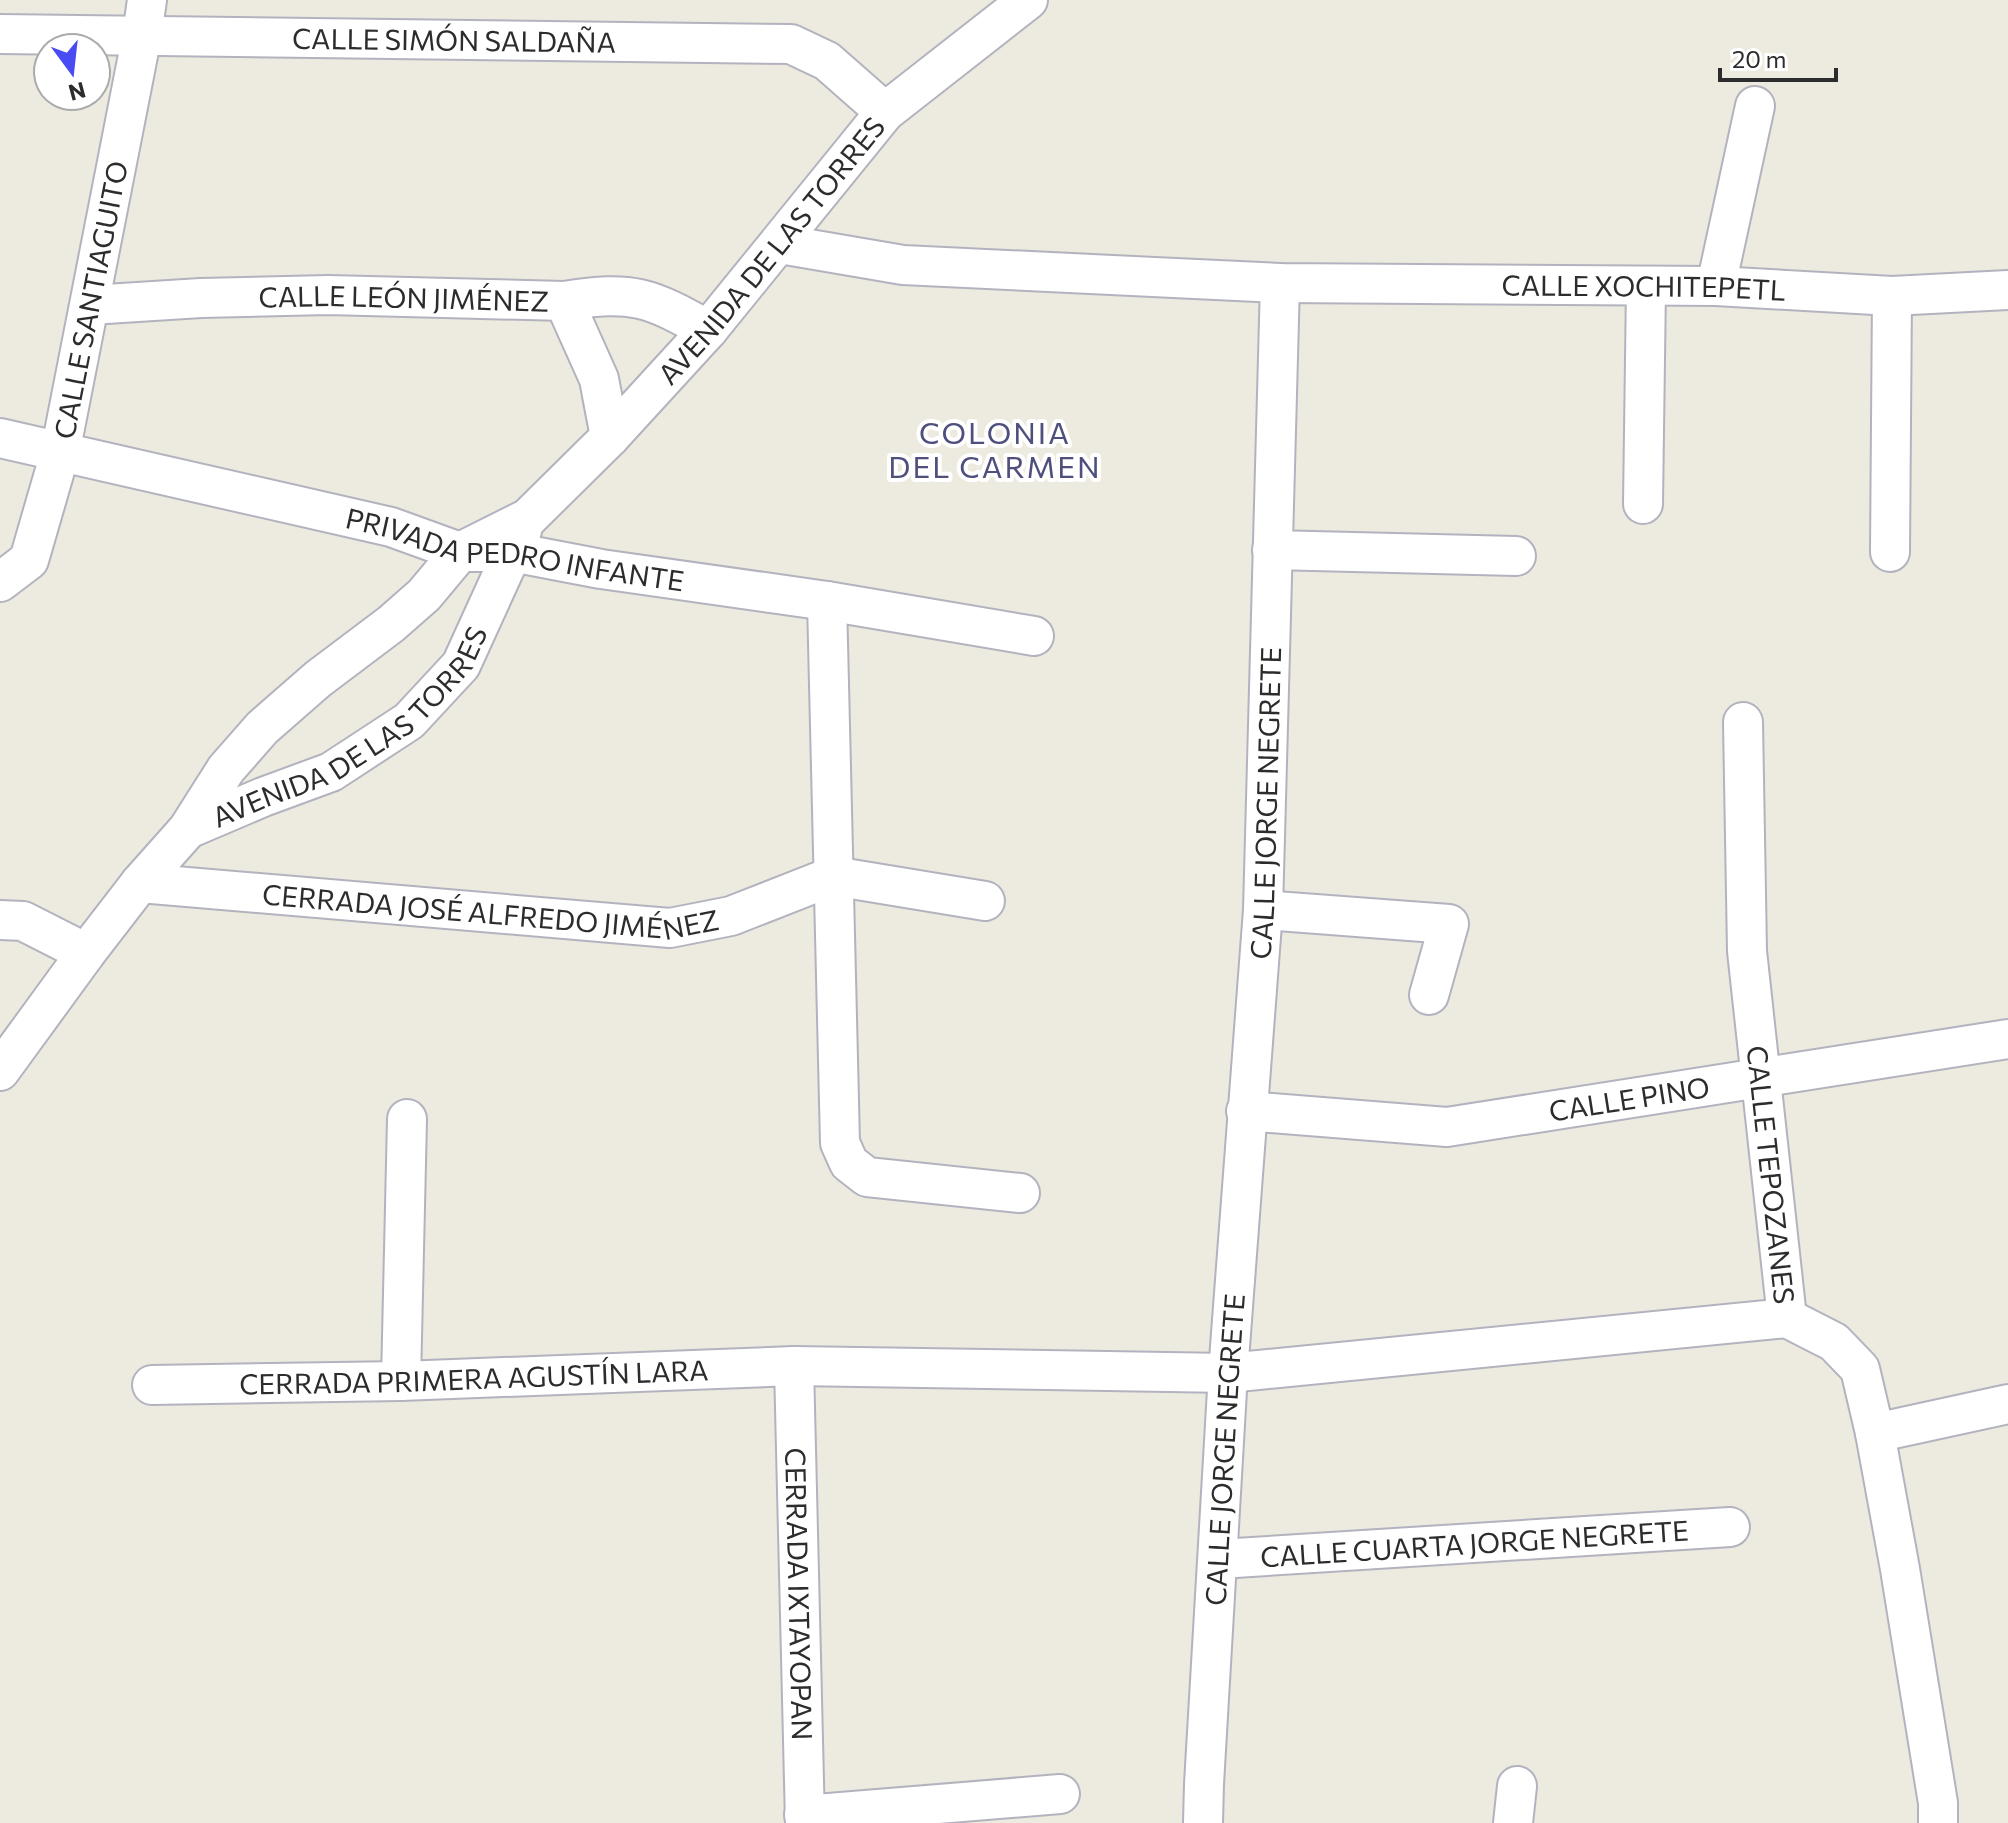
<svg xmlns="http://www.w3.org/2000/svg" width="2008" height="1823" font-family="Commissioner,sans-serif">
	<rect width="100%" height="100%" fill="#edeae0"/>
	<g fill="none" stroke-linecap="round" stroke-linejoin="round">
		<defs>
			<g id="street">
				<path id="s1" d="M0 34 791 44 827 61 885 112"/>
				<path id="s2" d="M780 244 903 265 1280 283 1716 286 1892 296 2008 290"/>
				<path d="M1716 286 1755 106"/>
				<path d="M564 301 599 379 610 437"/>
				<path id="s3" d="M90 305 201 298 328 295 564 301C633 290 649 297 708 330"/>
				<path id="s4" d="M0 438 391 527 460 552H512L601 569 827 601 1034 636"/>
				<path d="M1643 504 1646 287"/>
				<path d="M1272 550 1516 556"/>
				<path d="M1890 552 1892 296"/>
				<path id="s5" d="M0 582 29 560 60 453 142 35 147 0"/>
				<path d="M827 601 840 1143 849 1163 867 1177 1020 1193"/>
				<path id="s6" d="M1743 722 1747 951 1787 1318"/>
				<path id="s7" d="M188 829 263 797 331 772 409 721 461 665 522 531"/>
				<path d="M833 876 985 901"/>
				<path id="s8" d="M140 883 670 928 731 916 833 876"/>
				<path d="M1263 910 1449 924 1429 995"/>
				<path d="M0 920 23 921 86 953"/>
				<path id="s9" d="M0 1071 86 953 140 883 188 829 226 769 262 728 318 679 391 624 424 595 460 552 528 518 610 437 708 330 885 112 1028 0"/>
				<path id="s10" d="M1246 1111 1447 1127 2008 1039"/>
				<path d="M1787 1318 1834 1342 1860 1369 1875 1433 1900 1569 1938 1803V1823"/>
				<path id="s11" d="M794 1366 805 1823"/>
				<path d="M401 1381 407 1119"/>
				<path id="s12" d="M152 1385 401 1381 794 1366 1228 1373 1787 1318"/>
				<path d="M1875 1433 2008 1404"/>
				<path id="s13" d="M1219 1559 1730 1527"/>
				<path d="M804 1815 1060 1794"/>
				<path id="s14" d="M1203 1823 1204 1784 1228 1373 1263 910 1280 283"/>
				<path d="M1513 1823 1517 1786"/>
			</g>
		</defs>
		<!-- street casing -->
		<use href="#street" stroke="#b3b3bf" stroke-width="42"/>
		<!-- street -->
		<use href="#street" stroke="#fff" stroke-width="38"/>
	</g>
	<g text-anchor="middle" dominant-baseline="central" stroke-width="8" stroke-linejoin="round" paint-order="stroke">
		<!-- street labels -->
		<g font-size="28" fill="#2c2c2c" stroke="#fff">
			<text stroke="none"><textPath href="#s1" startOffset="454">CALLE SIMÓN SALDAÑA</textPath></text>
			<text stroke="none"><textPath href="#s9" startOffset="1136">AVENIDA DE LAS TORRES</textPath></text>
			<text stroke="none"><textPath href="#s2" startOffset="866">CALLE XOCHITEPETL</textPath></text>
			<text stroke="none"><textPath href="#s5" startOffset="304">CALLE SANTIAGUITO</textPath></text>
			<text stroke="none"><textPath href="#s3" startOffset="314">CALLE LEÓN JIMÉNEZ</textPath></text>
			<text stroke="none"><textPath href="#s4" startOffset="528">PRIVADA PEDRO INFANTE</textPath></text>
			<text stroke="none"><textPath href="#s7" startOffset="196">AVENIDA DE LAS TORRES</textPath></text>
			<text stroke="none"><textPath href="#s14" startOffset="1022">CALLE JORGE NEGRETE</textPath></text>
			<text stroke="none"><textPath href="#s8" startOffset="352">CERRADA JOSÉ ALFREDO JIMÉNEZ</textPath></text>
			<text stroke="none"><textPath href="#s10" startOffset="386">CALLE PINO</textPath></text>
			<text stroke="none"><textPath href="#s6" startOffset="454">CALLE TEPOZANES</textPath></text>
			<text stroke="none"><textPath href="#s12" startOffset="322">CERRADA PRIMERA AGUSTÍN LARA</textPath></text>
			<text stroke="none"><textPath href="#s14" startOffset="374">CALLE JORGE NEGRETE</textPath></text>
			<text stroke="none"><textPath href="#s13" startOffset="256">CALLE CUARTA JORGE NEGRETE</textPath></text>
			<text stroke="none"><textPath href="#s11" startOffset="228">CERRADA IXTAYOPAN</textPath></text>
		</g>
		<!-- neighbourhood labels -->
		<g font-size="30" letter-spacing="2" fill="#4e4f7c" stroke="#fff">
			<text x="995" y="431">COLONIA<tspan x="995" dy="34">DEL CARMEN</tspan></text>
		</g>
	</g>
	<!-- north arrow -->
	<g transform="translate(72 72) rotate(165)"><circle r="38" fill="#ffffff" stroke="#ababab" stroke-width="2"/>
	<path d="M0-6L14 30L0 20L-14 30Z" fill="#484cf2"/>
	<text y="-12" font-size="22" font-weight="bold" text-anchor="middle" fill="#2c2c2c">N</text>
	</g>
	<!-- scale -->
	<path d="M1720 68v12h116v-12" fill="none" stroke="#2c2c2c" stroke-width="4"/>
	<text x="1732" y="68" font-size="24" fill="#2c2c2c" stroke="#ffffff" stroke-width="6" paint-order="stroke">20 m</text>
</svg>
